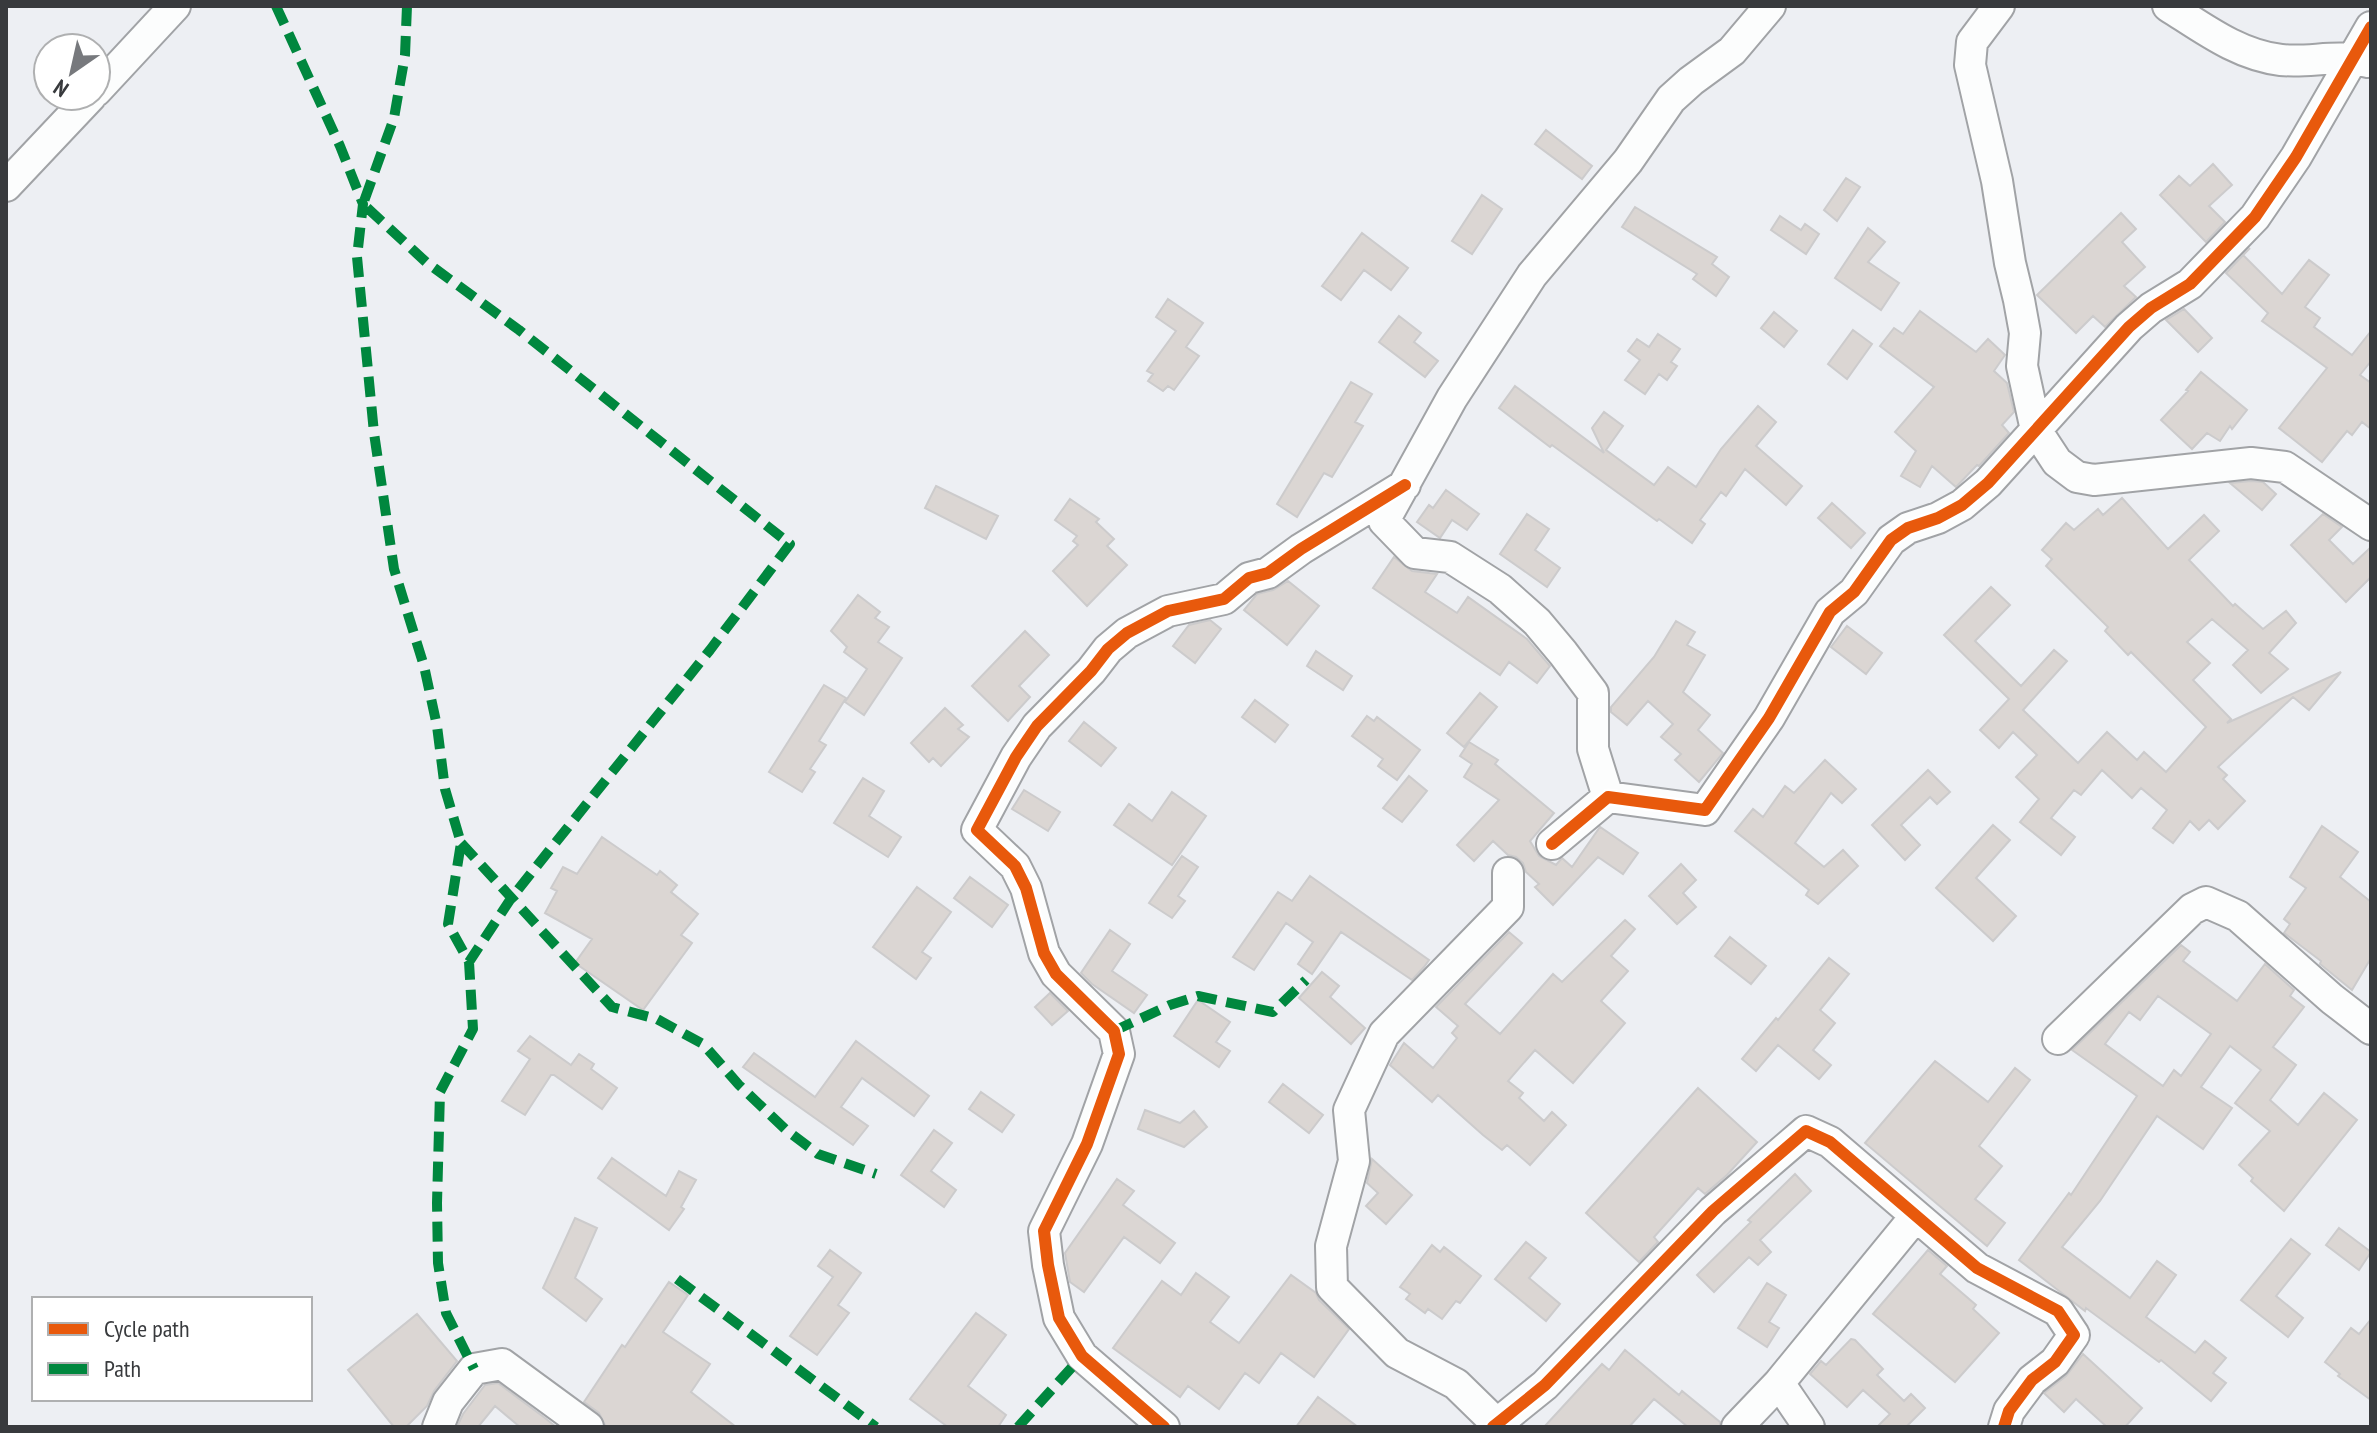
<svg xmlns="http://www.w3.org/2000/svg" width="2377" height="1433" font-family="'PT Sans Narrow',sans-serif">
	<rect width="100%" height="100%" fill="#edeff3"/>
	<!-- building -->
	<path fill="#dbd6d3" stroke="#cccbcc" stroke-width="2" fill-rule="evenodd" d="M1546 130 1592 166 1582 179 1535 144Z
		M2213 164 2232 185 2209 206 2225 222 2206 242 2160 195 2179 176 2190 186Z
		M1846 178 1860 187 1837 221 1824 210Z
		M1482 195 1502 209 1472 254 1452 241Z
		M1635 207 1717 257 1712 264 1729 277 1716 296 1693 279 1697 274 1622 227Z
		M2121 213 2136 229 2122 242 2145 267 2124 286 2136 297 2105 327 2093 316 2076 333 2037 295Z
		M1780 216 1801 230 1805 224 1819 234 1806 254 1771 230Z
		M1868 228 1885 242 1868 262 1899 283 1881 310 1835 278Z
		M1362 233 1408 268 1391 290 1364 270 1341 300 1322 286Z
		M2250 248 2243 255 2282 294 2309 260 2329 275 2305 307 2320 318 2314 327 2352 355 2371 331V361L2360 375 2371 383V429L2362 422 2352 435 2347 431 2322 462 2279 428 2327 368 2262 321 2268 313 2226 273Z
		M1168 299 1203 323 1186 347 1199 356 1174 390 1168 386 1163 391 1148 381 1153 374 1147 371 1176 331 1156 317Z
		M2184 309 2212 338 2198 352 2166 320Z
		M1920 311 1976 352 1988 339 2005 355 1994 371 2007 383 2014 412 2002 425 2009 433 1979 466 1977 465 1956 487 1932 466 1920 487 1901 476 1916 451 1895 432 1934 387 1880 346 1894 328 1903 334Z
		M1774 312 1797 331 1784 347 1761 328Z
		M1399 316 1421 333 1414 342 1438 361 1425 377 1379 342Z
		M1853 330 1872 344 1847 379 1828 364Z
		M1658 334 1680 349 1671 362 1677 366 1667 380 1659 374 1645 394 1625 380 1640 360 1628 351 1637 339 1649 347Z
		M2201 372 2247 410 2232 429 2230 426 2220 441 2207 433 2192 449 2161 420 2188 391 2186 390Z
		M1351 382 1372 394 1355 422 1363 426 1332 477 1324 473 1297 517 1277 504Z
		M1515 386 1604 453 1592 428 1604 412 1623 426 1606 450 1654 485 1668 467 1696 487 1721 449 1758 406 1776 422 1756 446 1802 486 1786 505 1745 469 1726 496 1721 492 1700 520 1705 524 1692 543 1659 519 1657 521 1552 445 1550 447 1499 408Z
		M2251 481 2263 482 2276 494 2262 510 2230 483Z
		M936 486 998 516 986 539 925 508Z
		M1446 490 1479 514 1467 530 1452 520 1440 538 1417 522 1429 505 1433 508Z
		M2122 498 2168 549 2204 515 2219 531 2189 560 2233 606 2235 604 2263 629 2286 611 2296 623 2269 653 2288 669 2261 693 2233 665 2248 650 2212 619 2187 642 2210 663 2193 680 2231 719 2227 723 2341 672 2309 710 2293 697 2218 767 2227 775 2223 779 2245 801 2218 829 2209 820 2199 830 2190 821 2173 843 2153 828 2167 810 2141 788 2132 798 2102 770 2081 795 2074 790 2051 818 2075 837 2061 855 2020 822 2039 799 2016 777 2037 755 2013 732 1999 748 1980 730 2009 699 1944 635 1991 587 2010 605 1975 641 2021 686 2054 650 2067 661 2023 710 2078 763 2107 732 2137 760 2144 752 2166 772 2206 727 2131 652 2128 655 2105 631 2108 627 2046 566 2052 559 2042 550 2066 523 2074 530 2098 509 2103 515Z
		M1070 499 1099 519 1096 522 1114 539 1107 546 1127 565 1087 606 1053 571 1078 545 1073 541 1077 536 1055 520Z
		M1832 503 1865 533 1851 548 1818 518Z
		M1527 514 1549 529 1535 550 1560 568 1547 587 1500 554Z
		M2323 514 2342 527 2329 540 2353 564 2371 547V577L2346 602 2291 545Z
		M1394 557 1412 571 1437 574 1425 592 1457 613 1468 597 1527 639 1550 666 1537 683 1509 662 1500 675 1373 588Z
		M1288 581 1319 606 1287 645 1244 610 1257 594 1273 590Z
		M858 595 880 612 875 618 889 627 878 642 902 658 864 715 845 702 867 669 844 652 847 647 831 631Z
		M1210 620 1221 629 1195 663 1173 646 1189 625Z
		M1676 621 1695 632 1687 645 1705 655 1683 692 1710 715 1698 730 1723 753 1699 782 1675 760 1681 754 1661 737 1673 724 1648 701 1627 725 1611 712V707L1654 657Z
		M1847 626 1882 653 1866 674 1831 647Z
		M1025 631 1049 655 1019 686 1030 697 1008 721 972 686Z
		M1316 651 1352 676 1343 690 1307 666Z
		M824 685 846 698 819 741 826 745 810 769 815 772 802 792 769 772Z
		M1480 693 1497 707 1464 747 1447 733Z
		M1255 700 1288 725 1275 742 1242 717Z
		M945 708 963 725 958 729 969 737 941 766 933 758 929 762 911 743Z
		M1367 716 1374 721 1377 717 1420 750 1397 780 1378 766 1383 759 1352 736Z
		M1084 722 1116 748 1101 766 1069 741Z
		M1469 742 1498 760 1495 764 1554 813 1530 841 1539 856 1556 865 1562 858 1572 867 1600 827 1638 853 1623 874 1598 857 1553 905 1535 887 1539 884 1526 872 1523 863 1516 857 1508 855 1493 841 1474 861 1457 845 1499 800 1464 777 1472 764 1460 756Z
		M1825 760 1856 789 1842 803 1831 793 1795 843 1824 867 1843 850 1858 866 1818 904 1806 895 1809 890 1735 831 1753 809 1763 817 1785 786 1794 793Z
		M1928 770 1950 792 1937 804 1930 797 1901 825 1920 845 1905 860 1872 825Z
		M1409 776 1427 791 1402 822 1383 808Z
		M863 778 884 791 869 816 901 837 888 857 834 823Z
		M1024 790 1060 812 1048 831 1012 809Z
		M1172 792 1206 816 1172 865 1114 825 1129 804 1152 821Z
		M1993 825 2010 840 1976 878 2016 916 1993 941 1936 888Z
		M2322 826 2358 852 2340 877 2371 902V958L2352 990 2320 964 2321 961 2284 933 2290 924 2284 919 2306 888 2290 877Z
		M602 837 657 875 660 871 677 885 671 892 698 914 681 935 692 943 643 1010 575 963 592 939 545 913 557 891 551 888 563 867 577 874Z
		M1182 856 1198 867 1178 896 1185 901 1172 918 1149 903Z
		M1681 864 1696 880 1683 893 1696 907 1677 924 1649 896Z
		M1310 876 1429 960 1424 967 1412 980 1341 932 1312 974 1298 964 1313 942 1286 923 1254 970 1233 957 1278 892 1292 901Z
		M970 877 1008 905 992 927 954 898Z
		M917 887 951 912 922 952 931 958 916 979 873 947Z
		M1625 920 1635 929 1611 956 1628 971 1601 1001 1625 1023 1573 1083 1535 1050 1508 1081 1523 1093 1519 1098 1544 1121 1552 1112 1566 1125 1530 1165 1507 1145 1502 1150 1483 1135 1438 1095 1432 1102 1390 1065 1404 1043 1433 1068 1457 1038 1452 1033 1458 1026 1436 1007 1509 932 1522 943 1465 1004 1500 1034 1553 974 1562 982Z
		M1110 930 1130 944 1112 971 1147 995 1134 1013 1092 984 1081 973Z
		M1730 937 1766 966 1751 984 1715 956Z
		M2181 945 2190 952 2183 961 2237 1001 2265 964 2294 990 2290 996 2304 1007 2273 1047 2296 1065 2270 1100 2298 1125 2324 1093 2357 1120 2284 1211 2251 1181 2253 1178 2239 1165 2270 1131 2235 1103 2261 1070 2230 1046 2201 1087 2232 1108 2203 1149 2157 1116 2100 1201 2062 1247 2130 1298 2157 1261 2176 1275 2146 1317 2195 1353 2205 1341 2226 1358 2213 1373 2226 1383 2211 1401 2161 1360 2159 1362 2086 1308 2085 1311 2019 1260 2069 1193 2071 1195 2137 1096 2072 1050ZM2158 996 2211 1034 2181 1076 2174 1070 2163 1086 2105 1044 2129 1012 2140 1020Z
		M1829 958 1849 974 1820 1010 1835 1023 1813 1050 1831 1065 1819 1079 1778 1045 1756 1071 1742 1059 1776 1018 1778 1020Z
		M1322 972 1339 986 1330 997 1365 1028 1351 1044 1299 998Z
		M1050 993 1068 1011 1052 1025 1035 1007Z
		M1198 1000 1230 1022 1216 1042 1230 1051 1219 1067 1174 1036Z
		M530 1036 571 1065 579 1054 594 1064 591 1069 617 1088 602 1109 554 1075H551L525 1115 502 1101 530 1059 518 1051Z
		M856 1041 929 1096 914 1116 862 1078 841 1107 868 1126 853 1145 743 1067 754 1053 815 1097Z
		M1935 1061 1988 1102 2015 1068 2030 1080 1979 1146 2002 1166 1975 1199 2005 1223 1987 1246 1865 1143Z
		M1283 1084 1323 1115 1309 1133 1269 1102Z
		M1698 1088 1757 1142 1727 1175 1705 1194 1698 1188 1654 1237 1658 1242 1639 1262 1586 1213Z
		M981 1092 1014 1115 1002 1132 969 1109Z
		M1145 1110 1180 1123 1194 1111 1207 1127 1184 1147 1138 1129Z
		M934 1130 952 1143 931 1171 956 1190 944 1207 901 1175Z
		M612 1158 666 1196 679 1171 696 1180 681 1207 684 1209 669 1230 598 1178Z
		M1372 1159 1412 1195 1386 1224 1366 1206 1378 1193 1367 1183Z
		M1795 1174 1811 1191 1760 1240 1771 1252 1758 1265 1749 1257 1714 1292 1697 1275 1751 1222 1748 1220Z
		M1117 1179 1134 1191 1123 1205 1175 1243 1160 1263 1124 1237 1084 1292 1070 1282 1065 1253Z
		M575 1218 597 1228 575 1278 602 1299 586 1321 543 1288Z
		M2339 1228 2371 1252 2359 1270 2326 1245Z
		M2291 1239 2310 1254 2276 1296 2303 1318 2288 1337 2241 1300Z
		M1526 1242 1546 1258 1529 1278 1560 1304 1546 1321 1495 1279Z
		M1432 1245 1440 1252 1444 1247 1481 1276 1460 1303 1456 1301 1442 1319 1428 1309 1425 1313 1406 1299 1410 1294 1400 1287Z
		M830 1250 861 1273 838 1305 849 1313 817 1355 790 1336 833 1277 818 1266Z
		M1928 1250 1947 1266 1940 1274 1976 1305 1973 1309 1999 1333 1955 1382 1873 1314Z
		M1196 1273 1229 1297 1210 1322 1239 1343 1291 1275 1316 1293 1319 1300 1349 1329 1314 1377 1281 1353 1259 1383 1245 1373 1219 1409 1188 1386 1180 1397 1113 1348 1162 1281 1181 1295Z
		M669 1282 688 1295 663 1332 710 1364 691 1392 736 1427H606L599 1413 584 1402 622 1345 625 1347Z
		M1767 1283 1786 1295 1769 1322 1779 1328 1767 1347 1738 1328Z
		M976 1313 1006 1335 968 1386 1006 1415 998 1427H948L910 1399Z
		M417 1314 457 1361 434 1391 427 1406 406 1427H394L348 1370Z
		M2371 1319V1400L2338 1376 2340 1374 2325 1362 2351 1328 2359 1334Z
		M1851 1339 1855 1340 1883 1369 1877 1375 1904 1401 1911 1394 1925 1408 1906 1427H1877L1890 1414 1863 1390 1847 1407 1810 1374 1821 1361 1826 1365Z
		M1625 1350 1679 1395 1682 1391 1720 1422V1427H1688L1654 1399 1629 1427H1544L1602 1364 1609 1370Z
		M2083 1354 2142 1408 2125 1427H2107L2076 1399 2064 1412 2044 1393 2066 1376Z
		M498 1383 545 1418 556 1427H520L495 1406 478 1427H457L463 1414 485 1385Z
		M1318 1397 1358 1427H1296Z"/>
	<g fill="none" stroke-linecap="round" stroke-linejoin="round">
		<defs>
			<path id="minor" d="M1999 6 1972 42 1970 65 1997 181 2010 263 2019 300 2025 333 2022 366 2036 430 2057 462 2077 477 2094 480 2251 463 2285 467 2371 525
				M2168 6C2203 28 2238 55 2281 60 2310 63 2338 54 2368 62
				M96 91 175 6
				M6 186 91 96
				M1608 797 1593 749V693L1563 653 1537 622 1500 589 1450 557 1415 553 1384 521 1452 398 1532 275 1628 161 1671 99 1691 81 1732 51 1770 6
				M1552 844 1608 797 1705 810 1769 718 1830 612 1854 592 1891 540 1908 528 1938 518 1962 505 1988 483 2129 327 2151 308 2190 284 2255 217 2296 157 2371 27
				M2058 1039 2192 909 2206 902 2238 916 2332 999 2371 1029
				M1779 1383 1809 1427
				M1497 1424 1456 1384 1397 1353 1332 1287 1331 1246 1354 1161 1349 1110 1384 1034 1508 907V873
				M438 1427 448 1402 474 1369 502 1364 588 1427
				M1164 1427 1082 1356 1059 1318 1048 1265 1044 1231 1087 1144 1119 1054 1114 1031 1056 974 1044 953 1026 888 1015 866 977 830 1016 757 1037 726 1091 671 1108 649 1127 633 1168 611 1224 599 1249 578 1268 573 1301 549 1405 485
				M1493 1427 1545 1385 1713 1211 1806 1131 1830 1142 1977 1268 2058 1311 2074 1335 2055 1362 2032 1380 2009 1411 2004 1427
				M1737 1427 1779 1383 1915 1217"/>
		</defs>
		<!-- minor casing -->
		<use href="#minor" stroke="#a1a3a6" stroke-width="34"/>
		<!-- minor -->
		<use href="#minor" stroke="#fcfdfd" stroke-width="30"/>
		<!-- quiet -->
		<path stroke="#00873e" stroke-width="10" stroke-dasharray="20 10" stroke-linecap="butt" d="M276 6 340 146 363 204 357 257 374 433 394 569 424 666 437 726 445 789 461 843 448 924 469 962 473 1029 440 1092 437 1203 438 1263 446 1313 474 1369
			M407 6 405 55 394 118 363 204 426 262 519 330 790 544 710 650 512 897 469 962
			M461 843 612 1007 657 1019 703 1044 739 1085 785 1129 818 1154 876 1174
			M1114 1031 1170 1005 1198 996 1273 1012 1306 980
			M677 1279 876 1427
			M1018 1427 1082 1356"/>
		<defs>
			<path id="cycleway" d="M1552 844 1608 797 1705 810 1769 718 1830 612 1854 592 1891 540 1908 528 1938 518 1962 505 1988 483 2129 327 2151 308 2190 284 2255 217 2296 157 2371 27
				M1164 1427 1082 1356 1059 1318 1048 1265 1044 1231 1087 1144 1119 1054 1114 1031 1056 974 1044 953 1026 888 1015 866 977 830 1016 757 1037 726 1091 671 1108 649 1127 633 1168 611 1224 599 1249 578 1268 573 1301 549 1405 485
				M1493 1427 1545 1385 1713 1211 1806 1131 1830 1142 1977 1268 2058 1311 2074 1335 2055 1362 2032 1380 2009 1411 2004 1427"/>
		</defs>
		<!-- cycleway casing -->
		<use href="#cycleway" stroke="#fff" stroke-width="17"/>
		<!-- cycleway -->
		<use href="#cycleway" stroke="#e8590c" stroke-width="12"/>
	</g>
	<!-- border -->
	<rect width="2377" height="1433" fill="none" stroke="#383a3d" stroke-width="16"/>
	<!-- legend -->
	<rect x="32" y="1297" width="280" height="104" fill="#ffffff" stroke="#afb0b1" stroke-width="2"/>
	<rect x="48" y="1323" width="40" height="12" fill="#e8590c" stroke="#afb0b1" stroke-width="2"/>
	<text x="104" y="1337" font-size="24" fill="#383a3d">Cycle path</text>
	<rect x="48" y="1363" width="40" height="12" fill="#00873e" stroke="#afb0b1" stroke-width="2"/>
	<text x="104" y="1377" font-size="24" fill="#383a3d">Path</text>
	<!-- north arrow -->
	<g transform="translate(72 72) rotate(214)"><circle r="38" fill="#ffffff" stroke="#afb0b1" stroke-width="2"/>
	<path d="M0-6L14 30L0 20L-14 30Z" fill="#77797d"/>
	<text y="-12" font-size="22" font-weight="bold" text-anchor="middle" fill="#383a3d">N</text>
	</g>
</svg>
